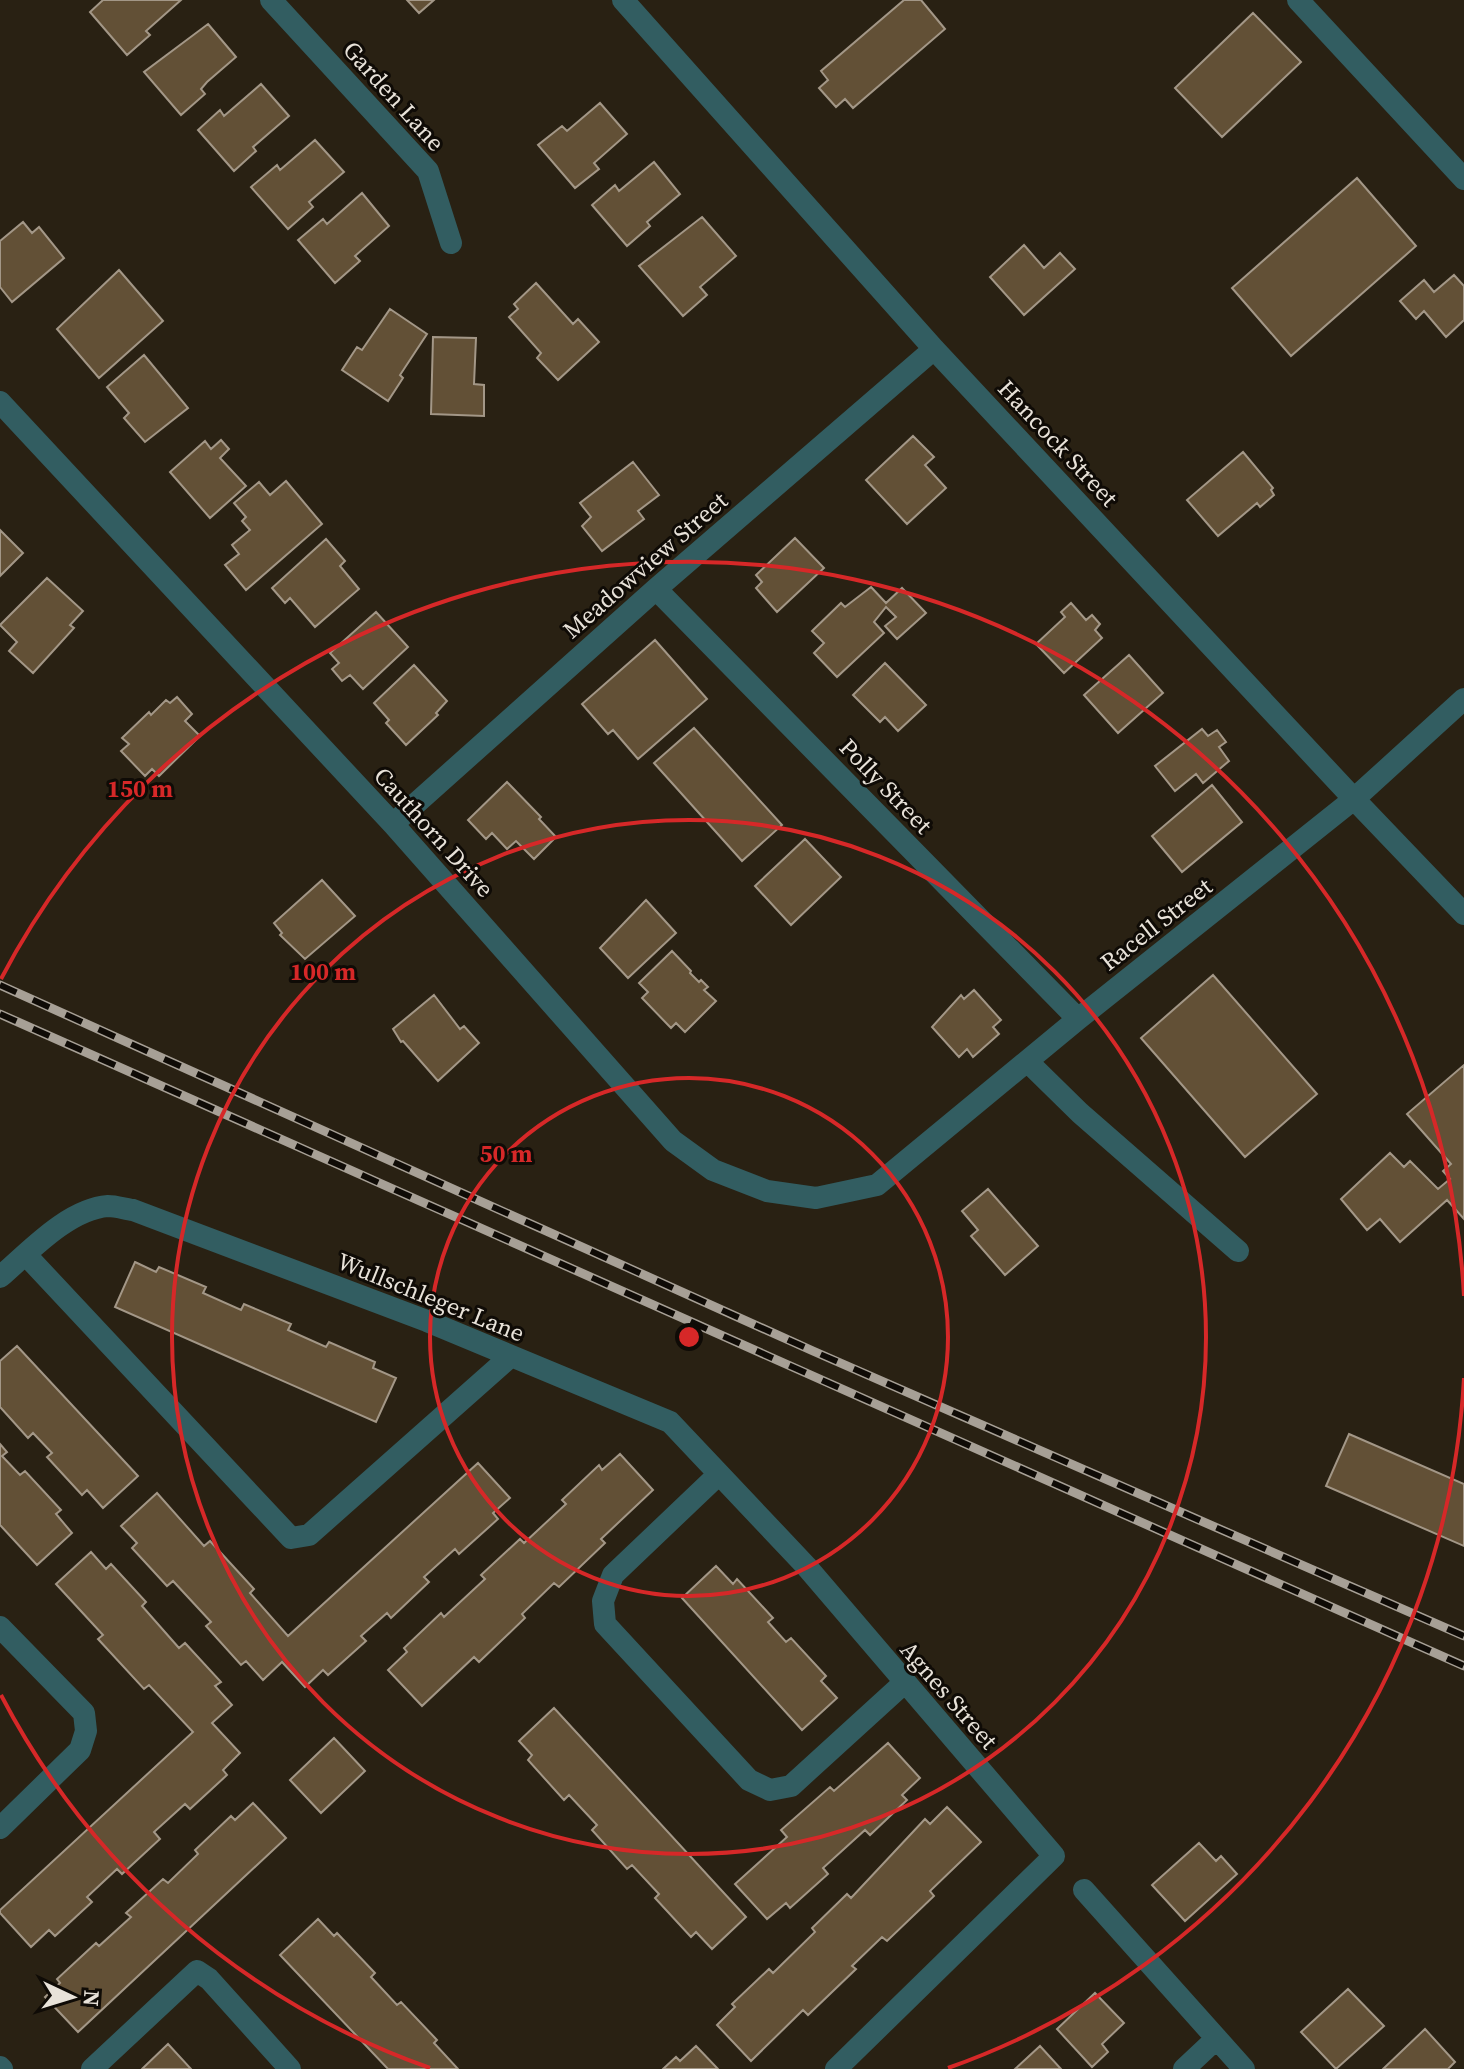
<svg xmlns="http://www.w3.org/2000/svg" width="1464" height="2069" font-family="'Source Serif 4',serif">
	<rect width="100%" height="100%" fill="#292113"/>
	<!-- building -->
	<path fill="#625036" stroke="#a39787" stroke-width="2" d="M103 0H181L146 31 150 35 127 55 90 12Z
		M407 0H434L419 13Z
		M904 0H921L945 29 853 108 845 99 836 107 819 88 828 80 821 71Z
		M1253 13 1301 62 1222 137 1175 88Z
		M208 24 236 57 207 82 201 89 205 94 181 115 144 72Z
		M261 84 289 116 253 147 256 151 234 171 198 130 220 110 224 116Z
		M600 103 627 134 594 163 599 169 575 188 538 145 562 126 567 131Z
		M315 140 344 172 309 202 313 207 288 229 251 187 277 165 280 170Z
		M654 162 680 194 647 222 650 226 627 246 592 205 615 185 619 191Z
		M1357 178 1416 246 1291 356 1232 288Z
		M362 193 389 226 355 256 360 261 335 283 298 240 323 219 327 224Z
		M702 217 736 256 700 287 707 295 683 316 639 266Z
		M23 222 32 233 39 227 64 258 12 302 0 287V241Z
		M1024 245 1044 268 1060 253 1075 269 1024 315 990 277Z
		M119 270 163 321 99 378 57 329Z
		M1454 275 1464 286V320L1446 337 1424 311 1416 319 1400 301 1424 280 1434 292Z
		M536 283 573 324 578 319 599 342 558 380 537 358 541 353 509 317 518 309 514 304Z
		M390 309 427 334 400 375 403 378 388 401 342 370 357 347 362 350Z
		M433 337 476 338 474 384 484 385V416L431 414Z
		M144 355 188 408 145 442 124 418 129 413 107 387Z
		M913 436 934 457 925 465 946 488 907 524 866 480Z
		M221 440 229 449 220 458 246 486 210 518 170 472 205 441 211 449Z
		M1243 452 1273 488 1271 490 1274 495 1260 507 1257 503 1218 536 1187 500Z
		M633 462 659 495 638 511 644 519 602 551 582 526 591 517 580 503Z
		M286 481 322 524 246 590 225 565 239 554 232 545 250 530 242 521 246 517 234 503 259 482 270 495Z
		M0 530 23 553 0 576Z
		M795 538 824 568 777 612 756 588 762 582 756 575Z
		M326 539 345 561 340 566 359 589 315 627 290 598 285 603 272 588Z
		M47 578 83 611 70 625 74 628 33 673 9 651 17 642 0 625Z
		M871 587 886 603 902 588 926 613 897 639 885 626 896 617 886 607 874 622 884 633 837 677 814 653 824 643 812 631 841 603 845 607Z
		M1071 603 1086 620 1092 615 1100 624 1095 630 1102 638 1064 673 1036 644 1065 617 1061 612Z
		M376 612 408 647 363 689 350 675 342 681 332 669 339 663 330 653Z
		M655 640 707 699 638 759 613 730 608 734 582 704Z
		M1129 655 1163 693 1118 733 1084 695Z
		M885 663 926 705 898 731 885 717 880 722 853 695Z
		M414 665 447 701 436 713 438 715 406 745 386 723 389 720 374 703Z
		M177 697 192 714 185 721 200 736 159 776 152 769 145 776 121 751 129 744 122 738 149 712 151 715 166 700 170 703Z
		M694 728 782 825 742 861 654 763Z
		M1202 729 1208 736 1217 730 1226 742 1219 747 1229 761 1203 783 1196 774 1175 791 1155 766Z
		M507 782 541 817 539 819 556 837 534 859 516 841 507 849 492 833 486 839 468 820Z
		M1212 785 1242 822 1182 872 1152 836Z
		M805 839 841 877 791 925 755 886Z
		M322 880 355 916 305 959 280 935 282 933 274 923Z
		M646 900 676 933 628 978 600 948Z
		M672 951 691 971 690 973 699 982 701 980 708 987 704 990 716 1001 685 1032 676 1023 671 1028 642 998 648 992 639 983Z
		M1213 975 1317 1094 1245 1157 1141 1038Z
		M974 990 1001 1020 993 1027 999 1034 973 1057 967 1049 959 1057 932 1027 961 995 964 999Z
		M434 995 460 1029 464 1026 479 1043 438 1081 403 1041 401 1042 393 1029Z
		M1464 1065V1219L1447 1200 1400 1242 1380 1219 1367 1230 1341 1199 1390 1153 1404 1167 1410 1161 1438 1189 1450 1179 1443 1171 1451 1164 1407 1114Z
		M988 1189 1038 1246 1005 1275 971 1236 978 1230 962 1211Z
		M135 1262 156 1272 159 1267 206 1287 203 1293 241 1310 244 1304 291 1324 288 1330 326 1347 329 1342 375 1362 373 1368 396 1378 376 1422 115 1307Z
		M17 1346 138 1476 103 1508 87 1490 82 1495 47 1457 52 1453 33 1433 28 1438 0 1407V1361Z
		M1349 1434 1464 1484V1546L1326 1486Z
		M0 1444 7 1452 2 1456 20 1475 25 1471 61 1510 56 1514 72 1533 37 1565 0 1525Z
		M620 1454 653 1490 601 1539 605 1543 559 1587 554 1583 522 1614 525 1618 479 1662 474 1657 422 1706 388 1670 407 1652 404 1648 441 1613 444 1617 485 1579 481 1575 520 1539 524 1543 566 1504 562 1500 599 1465 602 1470Z
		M478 1463 510 1498 493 1513 498 1519 459 1554 455 1549 424 1577 429 1582 391 1618 387 1613 361 1636 366 1641 328 1675 323 1670 305 1687 282 1662 263 1680 246 1661 241 1665 206 1626 211 1622 173 1581 167 1586 132 1548 137 1543 121 1526 157 1493 204 1546 210 1541 254 1589 250 1593 288 1636Z
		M91 1552 106 1569 111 1564 146 1602 142 1606 179 1648 185 1643 221 1682 215 1686 232 1705 212 1723 240 1753 223 1770 227 1775 190 1809 185 1804 154 1832 160 1839 122 1874 117 1869 87 1897 92 1902 55 1936 49 1930 31 1947 0 1913V1910L193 1732 149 1685 144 1689 98 1639 103 1635 56 1584Z
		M716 1566 733 1584 737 1579 773 1618 768 1622 786 1642 791 1638 826 1676 821 1681 837 1698 802 1730 682 1598Z
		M554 1708 746 1917 712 1949 696 1932 691 1937 655 1898 659 1894 632 1865 627 1869 592 1830 597 1825 569 1795 564 1800 528 1760 532 1755 519 1741Z
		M334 1738 365 1771 321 1813 290 1780Z
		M888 1743 920 1778 902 1795 907 1800 870 1835 865 1830 823 1868 828 1874 790 1908 786 1903 767 1919 735 1884 787 1837 781 1830 830 1787 834 1791Z
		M253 1803 286 1838 78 2032 45 1997 60 1983 57 1979 96 1943 99 1946 131 1917 126 1913 163 1879 168 1883 198 1854 195 1850 231 1816 235 1820Z
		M947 1807 981 1842 930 1891 934 1896 887 1941 882 1937 852 1966 856 1969 808 2015 803 2010 751 2061 717 2025 735 2007 732 2004 769 1969 773 1973 815 1932 812 1928 847 1894 851 1898 925 1819 930 1824Z
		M1199 1843 1216 1861 1221 1856 1237 1874 1185 1921 1152 1885Z
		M318 1919 334 1936 337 1933 375 1973 371 1977 397 2005 401 2002 437 2040 434 2043 458 2069H388L280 1955Z
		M1348 1989 1384 2026 1336 2069 1301 2032Z
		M1095 1993 1124 2023 1102 2044 1108 2052 1092 2067 1057 2029Z
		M1425 2029 1455 2062 1448 2069H1383Z
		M168 2044 191 2069H142Z
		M696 2046 718 2069H663L676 2057 680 2061Z
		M1040 2046 1061 2069H1015Z"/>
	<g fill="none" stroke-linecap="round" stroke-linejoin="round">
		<!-- minor -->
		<path stroke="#325d61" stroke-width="22" d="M271 0 428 171 451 243
			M623 0 934 349 1354 799 1464 914
			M1298 0 1464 179
			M0 402 393 824 673 1141 713 1170 767 1191 816 1198 877 1185 1078 1019 1354 799 1464 699
			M656 589 1078 1019
			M393 824 656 589 934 349
			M1028 1062 1080 1113 1238 1251
			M26 1255 291 1538 309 1535 511 1356
			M0 1277C29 1252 68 1209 108 1206 116 1206 125 1209 133 1210L427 1321 670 1422 806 1566 1054 1856 836 2069
			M719 1474 613 1575 603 1601 605 1624 749 1780 770 1790 791 1786 904 1683
			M0 1627 84 1713 86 1731 80 1750 0 1828
			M1084 1890 1244 2069
			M92 2069 197 1971 209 1979 290 2069
			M1184 2069 1216 2039"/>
		<!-- tertiary -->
		<path stroke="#325d61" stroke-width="22" d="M0 2067 2 2069"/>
		<defs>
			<path id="rail" d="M0 985 813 1351 1464 1636
				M0 1014 1464 1666"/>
		</defs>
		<!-- rail casing -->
		<use href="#rail" stroke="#a7a096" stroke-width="9"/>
		<!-- rail -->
		<use href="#rail" stroke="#0f0b06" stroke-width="6" stroke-dasharray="18" stroke-linecap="butt"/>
	</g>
	<!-- distance rings -->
	<g fill="none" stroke="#d62828" stroke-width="4">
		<circle cx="689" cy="1337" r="259"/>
		<circle cx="689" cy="1337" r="517"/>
		<path d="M1464 1378A776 776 0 0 1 948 2068M430 2068A776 776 0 0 1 1 1695M1 979A776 776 0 0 1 1464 1296"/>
	</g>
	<g text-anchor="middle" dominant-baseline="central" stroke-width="6" stroke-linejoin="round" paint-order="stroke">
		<!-- street labels -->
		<g font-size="24" fill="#e8e2d9" stroke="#0f0b06">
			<text transform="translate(394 96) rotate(48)">Garden Lane</text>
			<text transform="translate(1058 443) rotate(47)">Hancock Street</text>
			<text transform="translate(645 565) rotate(-41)">Meadowview Street</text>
			<text transform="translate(886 786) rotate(46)">Polly Street</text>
			<text transform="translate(434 832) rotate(48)">Cauthorn Drive</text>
			<text transform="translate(1156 924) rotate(-38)">Racell Street</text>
			<text transform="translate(431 1297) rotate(22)">Wullschleger Lane</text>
			<text transform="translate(949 1695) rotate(49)">Agnes Street</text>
		</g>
	</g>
	<circle cx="689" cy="1337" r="12" fill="#d62828" stroke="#0f0b06" stroke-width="4"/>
	<g font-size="24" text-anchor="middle" font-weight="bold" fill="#d62828" stroke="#0f0b06" stroke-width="6" stroke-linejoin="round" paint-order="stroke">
		<text x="140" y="797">150 m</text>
		<text x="323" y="980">100 m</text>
		<text x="506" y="1162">50 m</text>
	</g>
	<!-- north arrow -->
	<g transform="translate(72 1997) rotate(94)" stroke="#0f0b06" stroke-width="6" paint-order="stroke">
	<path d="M0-6L14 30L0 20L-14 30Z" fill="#e8e2d9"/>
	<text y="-12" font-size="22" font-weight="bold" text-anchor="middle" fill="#e8e2d9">N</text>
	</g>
</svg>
